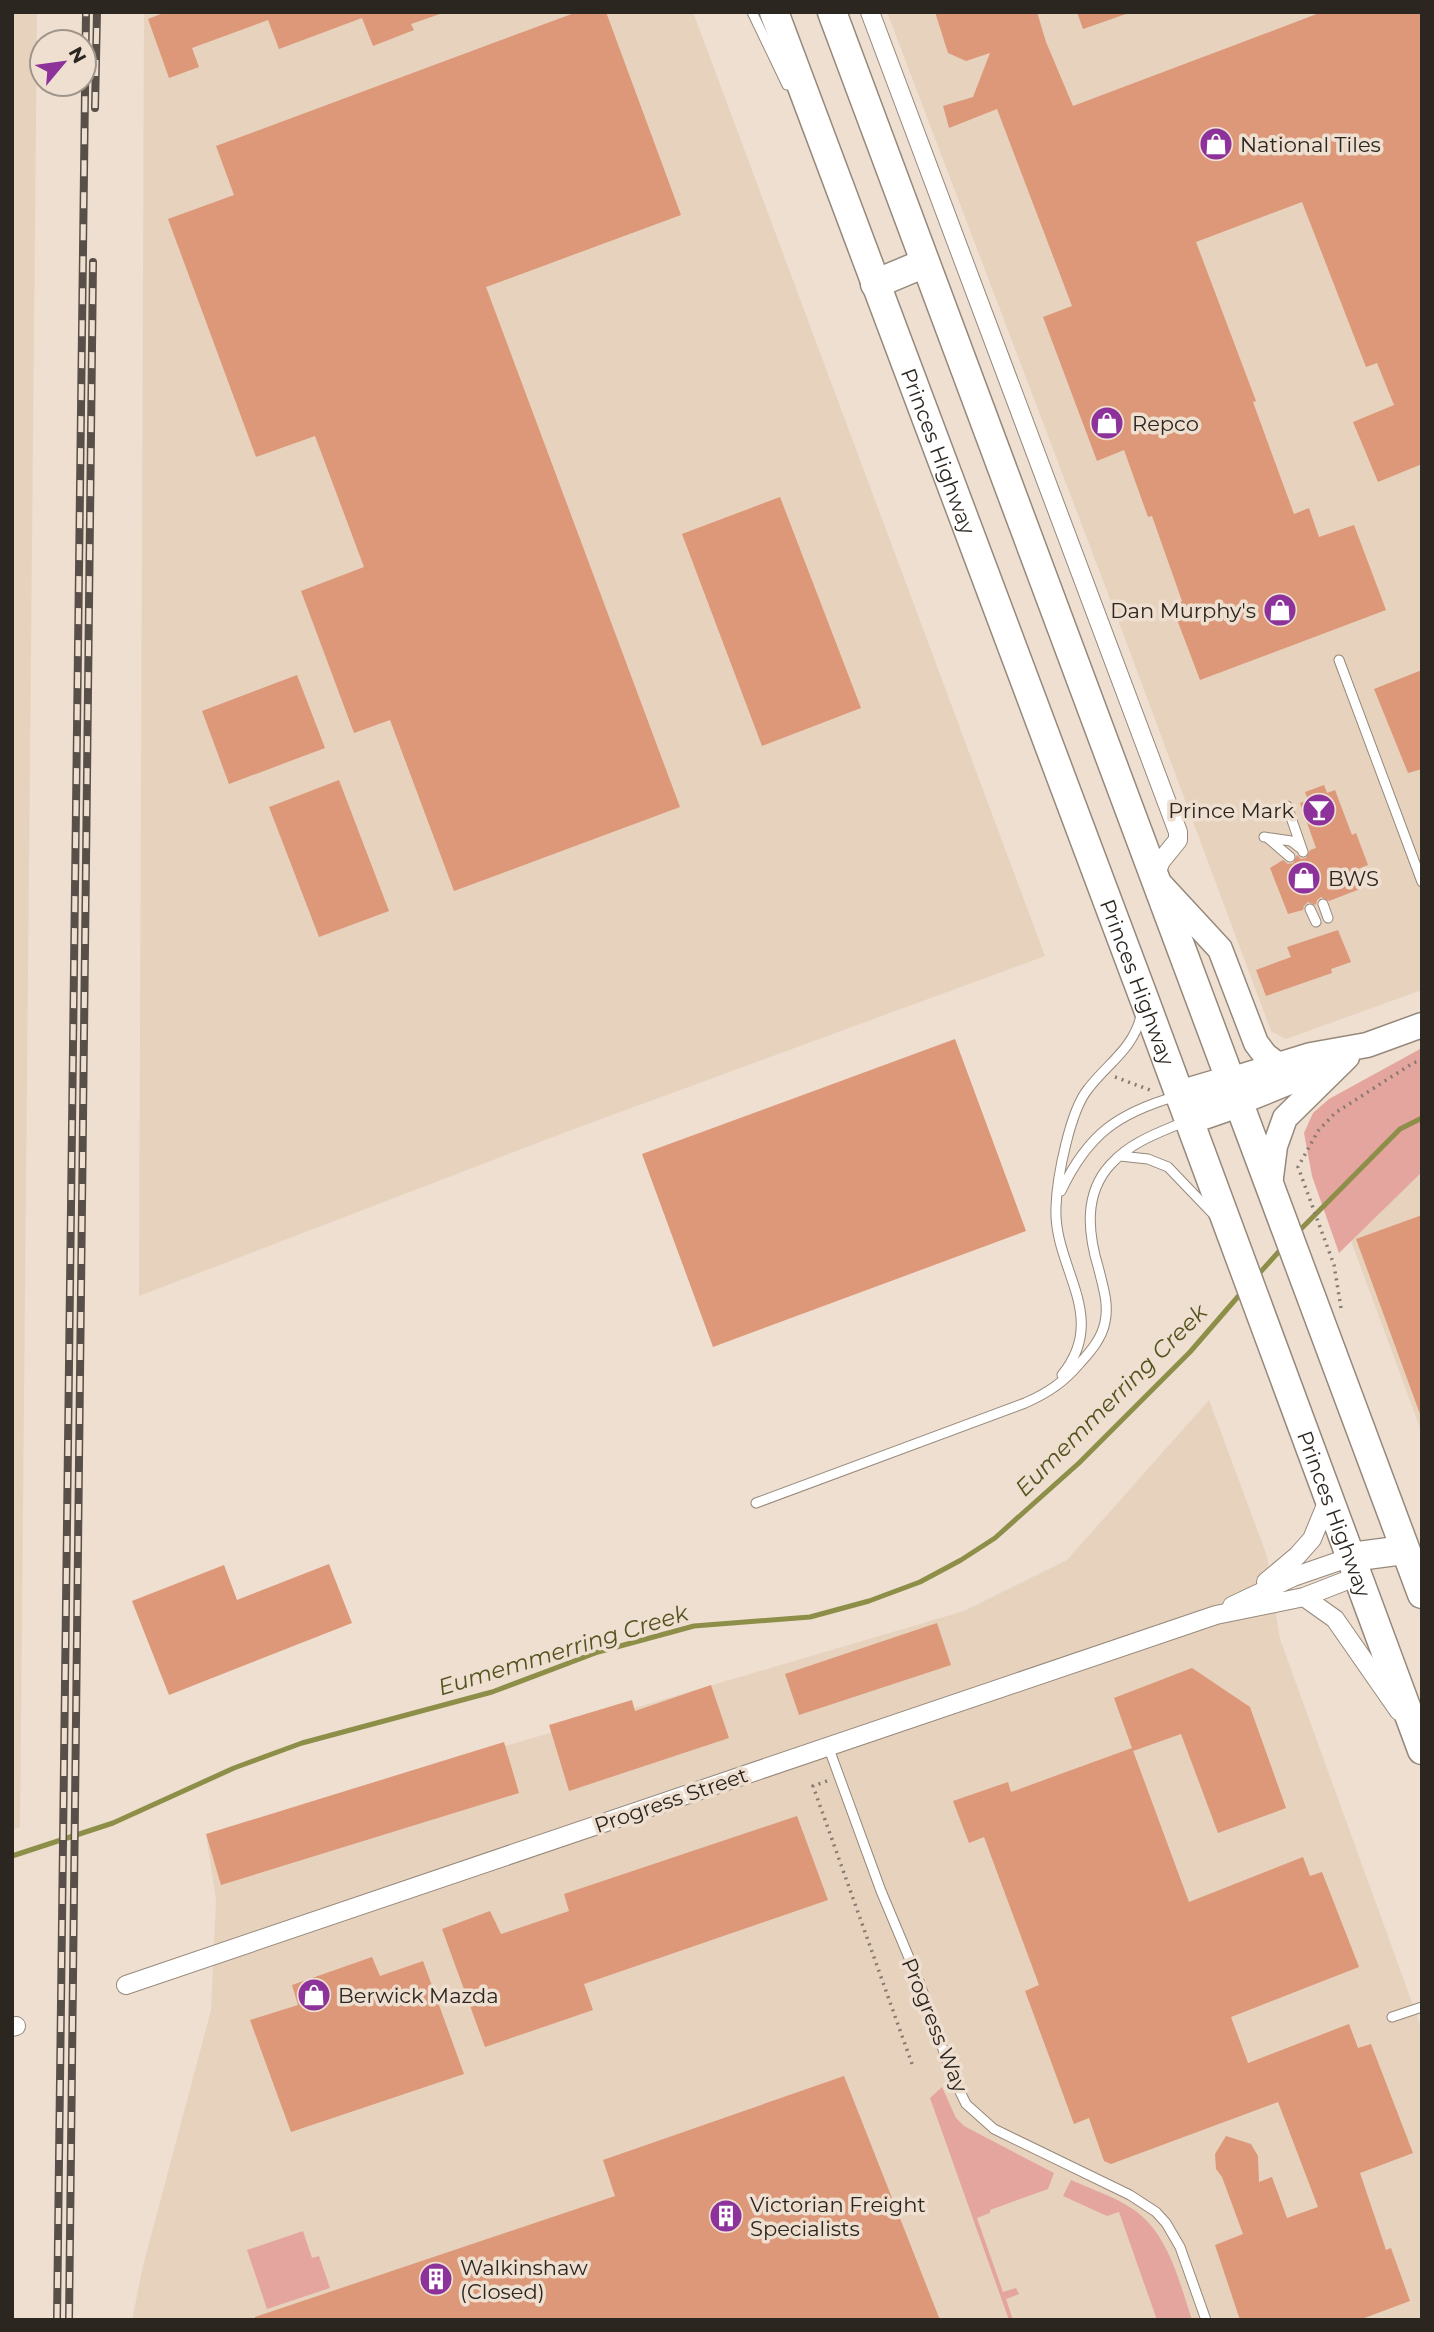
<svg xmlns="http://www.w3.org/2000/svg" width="1434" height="2332" font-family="Montserrat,sans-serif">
	<rect width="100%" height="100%" fill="#eedfd0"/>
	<!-- built -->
	<path fill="#e7d2be" d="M12 12H37L20 1827 12 1830Z
		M144 12H693L1045 956 574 1129 139 1296Z
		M887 12H1422V990L1286 1039 1271 1031 1121 628Z
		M1422 1172V1433L1351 1241Z
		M1209 1400 1267 1556 1280 1639 1422 2030V2320H132L143 2266 211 2010 216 1900 206 1834 964 1611 1067 1560Z"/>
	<!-- green -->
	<path fill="#e4a59f" d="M1422 1048V1172L1339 1253 1312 1176 1304 1133 1313 1113 1329 1099Z
		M942 2087 956 2118 964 2126 1054 2173 1048 2189 990 2210V2213L977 2218 1003 2292 1016 2288 1019 2294 1006 2299 1013 2320H1009L930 2098Z
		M1071 2180C1091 2189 1113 2196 1131 2208 1168 2231 1179 2281 1192 2320H1157L1119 2212 1107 2216 1063 2196Z
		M303 2231 312 2258 319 2256 330 2288 267 2309 247 2250Z"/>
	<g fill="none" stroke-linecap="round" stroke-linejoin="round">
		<!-- stream -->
		<path stroke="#8d8e48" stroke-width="5" d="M1296 1234 1400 1129 1422 1118
			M1256 1277 1282 1248
			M12 1856 113 1823 234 1768 302 1743 492 1692 598 1652 694 1626 810 1617 869 1601 920 1582 961 1560 995 1538 1079 1463 1190 1352 1242 1292"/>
	</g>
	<!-- building -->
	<path fill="#dc9878" d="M166 12H439L440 14 411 24 414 30 373 46 362 18 279 49 268 20 192 48 199 67 169 78 148 19Z
		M577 12H606L681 215 486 287 680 807 454 891 390 720 354 733 301 591 364 567 315 436 256 457 168 219 234 195 216 146Z
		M935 12H1037L1046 42 1073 106 1322 12H1422V464L1378 482 1353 422 1394 405 1377 363 1366 367 1302 202 1196 242 1256 401 1253 402 1294 514 1309 508 1319 537 1354 525 1386 610 1200 680 1173 609 1182 601 1152 516 1148 517 1124 450 1097 461 1043 317 1072 306 997 109 949 128 943 106 973 97 990 53 966 61 948 53Z
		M1077 12H1125L1126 14 1083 29Z
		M780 497 861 708 762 746 682 534Z
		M1422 670V769L1408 773 1374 689Z
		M297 675 325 748 229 784 202 711Z
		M339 780 389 911 319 937 269 807Z
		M1324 785 1327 793 1335 790 1352 835 1356 833 1368 865 1353 871 1360 889 1329 901 1321 897 1317 900 1316 905 1308 902 1304 906 1303 910 1288 914 1270 868 1283 860 1288 864 1293 863 1297 855 1301 859 1306 858 1310 850 1316 848 1300 803 1308 800 1305 792Z
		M1338 930 1351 962 1331 969 1332 973 1266 996 1256 970 1291 957 1287 947Z
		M955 1039 1026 1231 713 1347 642 1154Z
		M1422 1215V1413L1420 1414 1356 1239Z
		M329 1564 352 1623 169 1695 132 1601 224 1565 237 1600Z
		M937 1623 951 1665 799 1715 785 1674Z
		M1192 1668 1250 1707 1286 1808 1218 1833 1181 1734 1133 1751 1114 1698Z
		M711 1685 729 1738 569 1791 549 1725 632 1700 635 1711Z
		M504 1742 519 1793 221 1885 206 1834Z
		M1132 1748 1189 1902 1303 1857 1310 1876 1322 1872 1359 1967 1231 2017 1248 2063 1349 2024 1358 2048 1371 2044 1413 2153 1360 2173 1386 2250 1391 2248 1410 2301 1359 2320H1240L1215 2245 1243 2234 1222 2177 1216 2169 1215 2154 1226 2136 1251 2144 1258 2156 1259 2182 1272 2177 1287 2218 1318 2207 1278 2102 1111 2164 1104 2161 1089 2118 1074 2124 1025 1991 1039 1985 984 1837 969 1843 953 1801 1008 1782 1011 1792Z
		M797 1816 828 1900 584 1984 593 2010 485 2047 442 1929 490 1911 501 1934 569 1911 564 1894Z
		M372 1957 380 1976 423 1961 464 2074 291 2132 250 2020 298 2005 292 1985Z
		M844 2076 940 2320H255V2317L615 2196 603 2160Z"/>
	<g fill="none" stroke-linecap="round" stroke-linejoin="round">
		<defs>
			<path id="service" d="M752 12 787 85
				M1339 660 1422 882
				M1287 806 1303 852
				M1264 837 1291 841 1300 848
				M1269 839 1290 857
				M1323 904 1328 918
				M1310 909 1316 922
				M1120 1156 1148 1159 1168 1167 1214 1215
				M1061 1191C1088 1134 1118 1113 1177 1096
				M1062 1375C1110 1316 1053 1268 1056 1207 1057 1177 1070 1111 1088 1089 1108 1063 1133 1049 1141 1016
				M756 1503 1025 1403C1048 1393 1064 1382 1080 1363 1091 1351 1102 1338 1105 1322 1109 1304 1103 1287 1099 1270 1088 1234 1083 1194 1111 1164 1131 1142 1158 1133 1184 1122
				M828 1746 881 1891 920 1984 952 2075 966 2104 994 2129 1130 2195 1156 2212 1166 2223 1180 2247 1206 2320
				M1392 2017 1422 2007"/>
			<path id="minor" d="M870 12 1178 832V840L1161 861 1155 876
				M1266 1582 1297 1556 1312 1539 1329 1498
				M1304 1597 1335 1619 1399 1711
				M1232 1606 1293 1577 1351 1557
				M126 1985 1216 1615 1304 1597 1358 1576
				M12 2027 16 2026"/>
			<path id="secondary" d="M1159 883 1220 949 1256 1043 1265 1055 1278 1065
				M1230 1080 1311 1055 1367 1045 1422 1025
				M1238 1103 1329 1066
				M1270 1185 1275 1146 1285 1118 1347 1057"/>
			<g id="trunk">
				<path id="s1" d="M774 12 1145 1001 1422 1750"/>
				<path d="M832 12 1422 1594"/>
				<path d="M875 284 925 263"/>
				<path d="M1179 1095 1230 1080"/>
				<path d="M1189 1120 1238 1103"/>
				<path d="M1351 1557 1404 1550"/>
			</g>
		</defs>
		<!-- service casing -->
		<use href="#service" stroke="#96897b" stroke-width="11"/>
		<!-- minor casing -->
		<use href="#minor" stroke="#96897b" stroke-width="20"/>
		<!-- secondary casing -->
		<use href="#secondary" stroke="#96897b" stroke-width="27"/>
		<!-- trunk casing -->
		<use href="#trunk" stroke="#96897b" stroke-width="31"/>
		<!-- path -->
		<path stroke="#857b71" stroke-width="3.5" stroke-dasharray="2 5" stroke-linecap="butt" d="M1115 1077 1150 1090
			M1341 1308 1334 1265 1298 1167 1318 1131 1335 1113 1413 1063 1422 1060
			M827 1781 813 1786 912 2064"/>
		<!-- service -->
		<use href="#service" stroke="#fff" stroke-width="9"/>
		<!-- minor -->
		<use href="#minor" stroke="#fff" stroke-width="18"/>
		<!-- secondary -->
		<use href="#secondary" stroke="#fff" stroke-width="24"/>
		<!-- trunk -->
		<use href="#trunk" stroke="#fff" stroke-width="28"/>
		<defs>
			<path id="rail" d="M95 108 97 12
				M57 2320 86 12
				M69 2320 93 262"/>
		</defs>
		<!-- rail casing -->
		<use href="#rail" stroke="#585048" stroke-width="8"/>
		<!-- rail -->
		<use href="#rail" stroke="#eedfd0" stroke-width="5" stroke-dasharray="16" stroke-linecap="butt"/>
	</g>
	<!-- icons -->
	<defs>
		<symbol id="shop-disc" viewBox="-11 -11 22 22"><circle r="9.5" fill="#8d319b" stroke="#eedfd0"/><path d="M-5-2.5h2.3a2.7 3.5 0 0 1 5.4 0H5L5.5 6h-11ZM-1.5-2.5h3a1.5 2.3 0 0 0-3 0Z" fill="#fff"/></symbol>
		<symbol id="bar-disc" viewBox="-11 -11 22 22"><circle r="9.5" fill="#8d319b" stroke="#eedfd0"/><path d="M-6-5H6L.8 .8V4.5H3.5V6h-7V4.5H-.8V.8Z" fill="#fff"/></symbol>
		<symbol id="building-disc" viewBox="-11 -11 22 22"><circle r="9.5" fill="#8d319b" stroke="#eedfd0"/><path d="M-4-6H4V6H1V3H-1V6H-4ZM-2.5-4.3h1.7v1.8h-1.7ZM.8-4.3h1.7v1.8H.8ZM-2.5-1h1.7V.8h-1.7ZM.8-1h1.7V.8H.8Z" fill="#fff"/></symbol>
	</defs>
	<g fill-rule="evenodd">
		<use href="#shop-disc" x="1197" y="125" width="38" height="38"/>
		<use href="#shop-disc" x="1088" y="404" width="38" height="38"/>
		<use href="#shop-disc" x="1261" y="591" width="38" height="38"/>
		<use href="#bar-disc" x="1300" y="791" width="38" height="38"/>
		<use href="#shop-disc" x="1285" y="859" width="38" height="38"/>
		<use href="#shop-disc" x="295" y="1976" width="38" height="38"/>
		<use href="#building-disc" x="707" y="2197" width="38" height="38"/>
		<use href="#building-disc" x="417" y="2260" width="38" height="38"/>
	</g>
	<g text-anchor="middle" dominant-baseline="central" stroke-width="7" stroke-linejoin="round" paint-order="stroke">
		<!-- poi labels -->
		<g font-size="21" fill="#2c2620" stroke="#eedfd0" text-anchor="start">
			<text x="1240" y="144">National Tiles</text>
			<text x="1132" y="423">Repco</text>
			<text x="1256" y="610" text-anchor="end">Dan Murphy's</text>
			<text x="1294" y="810" text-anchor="end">Prince Mark</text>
			<text x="1328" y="878">BWS</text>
			<text x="338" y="1995">Berwick Mazda</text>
			<text x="750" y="2204">Victorian Freight<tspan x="750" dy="24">Specialists</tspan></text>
			<text x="460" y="2267">Walkinshaw<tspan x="460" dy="24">(Closed)</tspan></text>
		</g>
		<!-- street labels -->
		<g font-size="21" fill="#2c2620" stroke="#eedfd0">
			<text stroke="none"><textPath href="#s1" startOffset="469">Princes Highway</textPath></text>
			<text stroke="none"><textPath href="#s1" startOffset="1036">Princes Highway</textPath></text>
			<text stroke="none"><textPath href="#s1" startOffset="1603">Princes Highway</textPath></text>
			<text transform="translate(671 1800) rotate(-19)">Progress Street</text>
			<text transform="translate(935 2025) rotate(68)">Progress Way</text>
		</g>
		<!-- water labels -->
		<g font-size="23" font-style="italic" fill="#53531e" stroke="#eedfd0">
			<text transform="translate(1111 1400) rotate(-45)">Eumemmerring Creek</text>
			<text transform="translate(563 1650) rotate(-17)">Eumemmerring Creek</text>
		</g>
	</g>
	<!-- border -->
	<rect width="1434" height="2332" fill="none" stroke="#2c2620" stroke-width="28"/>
	<!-- north arrow -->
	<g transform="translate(63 63) rotate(61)"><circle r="33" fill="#eedfd0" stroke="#a0958a" stroke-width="2"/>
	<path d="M0-5L12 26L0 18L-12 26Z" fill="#8d319b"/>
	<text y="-10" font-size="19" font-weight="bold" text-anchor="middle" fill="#2c2620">N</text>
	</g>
</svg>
